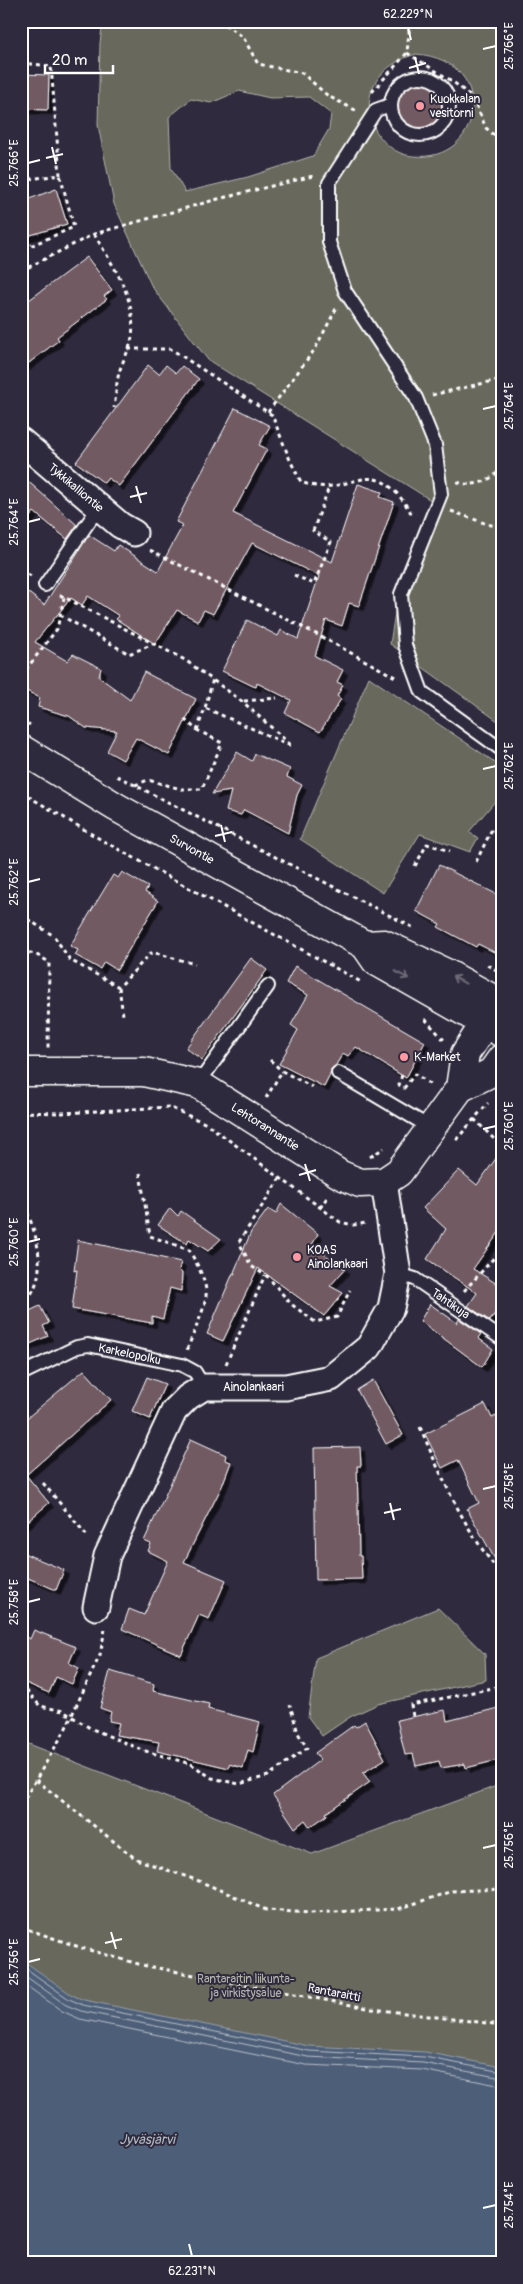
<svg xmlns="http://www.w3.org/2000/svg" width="523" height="2284" font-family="Pangolin,sans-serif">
	<defs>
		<filter id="shadow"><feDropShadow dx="4.5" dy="4.5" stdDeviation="0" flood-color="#0009"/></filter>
	</defs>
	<rect width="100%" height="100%" fill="#2f2a3d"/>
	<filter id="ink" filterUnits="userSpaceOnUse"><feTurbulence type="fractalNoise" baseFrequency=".02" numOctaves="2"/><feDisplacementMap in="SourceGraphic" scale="10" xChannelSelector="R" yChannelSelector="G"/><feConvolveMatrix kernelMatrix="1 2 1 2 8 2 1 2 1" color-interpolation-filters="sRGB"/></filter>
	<g filter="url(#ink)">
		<!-- green -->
		<path fill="#67695b" stroke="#b3b4ad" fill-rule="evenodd" d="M103 21H502V724L390 644 400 581 432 501 208 360 152 287 114 204 98 125 100 43ZM416 54C499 60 484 164 413 156 397 155 382 143 375 129 358 92 381 64 416 54ZM239 91 270 98 309 97 331 114 329 129 313 156 248 177 185 192 171 168 169 117 191 99 211 103Z
			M369 677 502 767V793L469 832 478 838 470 852 420 834 383 893 300 839Z
			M438 1608 485 1654 486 1680 378 1704 350 1717 322 1736 308 1717 316 1658Z
			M21 1741 312 1854 502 1784V2155L21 2057Z"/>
		<!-- water -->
		<path fill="#4e5f78" stroke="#959fae" d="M21 1959 72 1995 84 2000 309 2046 425 2052 502 2067V2263H21Z"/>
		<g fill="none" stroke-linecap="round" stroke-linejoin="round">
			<!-- shore -->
			<path stroke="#b8bfc9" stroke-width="1" d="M21 1965 69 1999 83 2005 309 2051 424 2057 502 2072
				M21 1973 66 2005 81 2011 308 2057 423 2063 502 2078
				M21 1982 62 2011 80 2019 306 2065 422 2070 502 2086"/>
		</g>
		<!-- building -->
		<path fill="#725a64" stroke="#fff" filter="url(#shadow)" d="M21 74 49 75 48 110 21 109Z
			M415 82 432 85 443 98V111L441 117 436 123 425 130H418L406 126 397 113 396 100 400 92Z
			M56 189 67 224 21 238V202Z
			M87 257 112 290 104 296 107 299 57 337 59 340 21 369V306Z
			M148 365 159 374 166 365 176 373 182 366 199 379 119 486 108 478 104 483 76 462Z
			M235 408 270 426 259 445 267 449 233 513 332 562 358 484 382 492 380 497 394 502 359 606 349 603 342 626 326 620 315 656 343 670 337 682 343 685 337 696 341 699 320 732 285 713 291 700 257 683 256 687 253 686 222 671 247 620 278 636 281 630 298 639 319 576 252 543 213 614 204 610 198 621 177 610 155 644 116 619 119 616 88 596 82 605 71 598 35 642 67 661 73 654 101 668 99 677 130 700 144 672 196 699 169 755 136 738 123 760 107 751 117 731 86 728 69 716 38 707 40 698 21 688V587L44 605 89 535 114 551 118 545 158 571 183 525 176 522Z
			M21 475 77 525 67 539 34 512 21 527Z
			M237 752 252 761 255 754 290 769 287 777 302 785 297 795 288 833 244 810 241 815 226 811 231 791 212 794Z
			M439 865 502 897V956L478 944 476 947 438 927 440 924 416 911Z
			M122 872 148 887 145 892 158 901 117 970 104 962 100 969 75 955 78 950 70 946 113 875 118 878Z
			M251 958 267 970 202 1060 186 1048Z
			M295 966 425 1042 406 1078 356 1047 348 1056 343 1053 336 1065 331 1069 330 1075 324 1087 279 1064 298 1030 291 1025 308 995 286 983Z
			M502 1150V1228L473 1269 502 1287V1302L490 1321 468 1306 477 1293 427 1259 446 1229 423 1208 459 1170 477 1185Z
			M281 1204 318 1234 312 1245 345 1269 330 1286 343 1293 324 1316 258 1268 223 1341 207 1334 233 1273 235 1274 234 1272 251 1232 268 1209 276 1214Z
			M170 1208 178 1216 181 1211 221 1239 208 1251 189 1239 187 1244 158 1225Z
			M78 1240 181 1262 179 1270 182 1273 181 1291 170 1288 163 1319 152 1316V1323L72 1309 77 1270 74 1271Z
			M430 1304 457 1323 459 1319 481 1334 478 1338 493 1349 482 1367 420 1321Z
			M40 1306 49 1323 43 1326 48 1336 21 1348V1315Z
			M84 1370 111 1400 26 1475 49 1503 21 1527V1423Z
			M147 1377 165 1384 150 1419 132 1411Z
			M373 1380 403 1435 386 1444 357 1390Z
			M485 1404 492 1418 496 1416 502 1428V1572L467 1509 479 1503 458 1460 442 1468 425 1434Z
			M191 1439 226 1455 225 1460 231 1462 222 1486 184 1562 226 1580 209 1619 199 1615 181 1655 122 1629 129 1609 144 1615 168 1561 148 1551 151 1544 144 1541Z
			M360 1447 361 1466H357L358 1506 359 1556H361L362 1579 316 1580 314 1448Z
			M21 1552 64 1570 56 1590 21 1575Z
			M34 1630 76 1647 69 1663 79 1668 72 1684 56 1677 49 1693 21 1681V1635L30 1639Z
			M110 1671 154 1684 153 1691 209 1704 208 1709 260 1722 253 1752 248 1750 243 1768 229 1764V1768L157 1751 159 1742 116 1735 119 1723 109 1721 111 1712 100 1708Z
			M502 1707V1759L466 1768 465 1764 441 1768 439 1761 416 1766 413 1754 405 1755 397 1720 445 1710 447 1721Z
			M365 1721 385 1759 363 1773 370 1782 326 1813 327 1815 310 1827 305 1820 295 1828 273 1795 320 1760 315 1753 354 1725 356 1727Z"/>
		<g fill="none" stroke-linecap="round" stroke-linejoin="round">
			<defs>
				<g id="lane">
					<circle cx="420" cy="106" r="29"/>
					<path d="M390 105 376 110 329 183V242L345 291 416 398 435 445 441 494 401 594 405 645 422 692 502 750"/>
					<path d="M45 585 99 507"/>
					<path d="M338 1073 431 1128"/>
					<path d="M198 1084 268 986"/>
					<path id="s1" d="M398 1274 415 1279 502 1339"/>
					<path id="s2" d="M21 1374 77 1347 88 1345 182 1365 195 1372 204 1387"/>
				</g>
				<g id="street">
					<path id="s3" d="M21 441 120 525 134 533"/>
					<path id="s4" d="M96 1607 107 1556 174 1411 188 1397 204 1387H286L331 1378 369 1347 391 1308 398 1274 384 1182"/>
				</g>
				<g id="secondary">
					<path id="s5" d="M21 749 116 807 365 945 376 961 502 1033"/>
					<path d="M365 945 384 944 446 973 502 1004"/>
					<path id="s6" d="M21 1072H144L198 1084 341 1175 360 1183 384 1182 399 1172 460 1088 492 1072 502 1058"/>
					<path d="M460 1088 465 1054 485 1023 501 1017"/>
				</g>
			</defs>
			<!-- lane casing -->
			<use href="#lane" stroke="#fff" stroke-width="16"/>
			<!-- street casing -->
			<use href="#street" stroke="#fff" stroke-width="29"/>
			<!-- secondary casing -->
			<use href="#secondary" stroke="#fff" stroke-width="31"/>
			<!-- path -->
			<path stroke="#fff" stroke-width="3" stroke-dasharray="4 4" stroke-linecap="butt" d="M209 21 226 25 243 37 258 64 302 73 328 96 357 111
				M407 53 452 81 473 98 486 128 502 142
				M21 63 51 66 60 175
				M372 92 407 53 410 21
				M21 180 60 175 74 227 21 250
				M94 234C113 266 137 298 132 337 130 350 122 361 119 373 116 384 116 396 114 408
				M21 271 94 234 218 199 313 176
				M128 349H171L272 415 290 460 301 482C352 502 370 445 411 513L416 514
				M432 395 502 379
				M268 412 315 349 337 307
				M457 482C474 488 491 481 502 468
				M451 511 490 525H502
				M150 550 318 635 397 678
				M21 570 31 576
				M294 575 314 584 331 542 313 531 329 487
				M60 595 185 660 243 702 292 746 205 708
				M60 615 129 654 153 644
				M21 676 57 629 64 598
				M244 701 277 698
				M21 719 30 725
				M197 730 205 708 213 679
				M117 776 416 929
				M135 785 148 780 181 789H202L222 743 197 730 184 719
				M21 792 105 842 361 982
				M476 862 491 831 502 834
				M415 866 427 844 450 851
				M21 915 54 936 70 960 119 987 152 952 195 964
				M21 951 35 954 49 962 48 1049
				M487 965 502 973
				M119 987 123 1015
				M425 1019 444 1040
				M270 1060 282 1071 312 1087
				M402 1075 399 1085 404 1088 415 1074 431 1085
				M266 1098 282 1071
				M21 1112 62 1113 169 1107 207 1124 340 1222 353 1225 367 1223
				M474 1119 502 1147
				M456 1140 488 1103
				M370 1157 384 1148
				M140 1173 150 1236 189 1250C196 1262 204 1276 206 1290 208 1305 192 1335 187 1350
				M280 1178 239 1242 251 1266 268 1277 291 1304 315 1322 337 1317 350 1290
				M21 1198C36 1230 53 1278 21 1306
				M320 1208 328 1196
				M464 1291 502 1249
				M226 1364 265 1275
				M420 1427C441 1476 464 1529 498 1570L502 1569
				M43 1483 89 1538
				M26 1690 40 1706 63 1711 90 1728 142 1750 191 1764 212 1778 239 1784 268 1776 307 1748 298 1733 290 1705
				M413 1716 411 1705 502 1686
				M36 1780 136 1859 199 1881 266 1910 311 1913 398 1909 452 1891 502 1889
				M21 1805 64 1732 100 1655 105 1629
				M21 1927 82 1948 142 1965 372 2009 502 2025"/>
			<!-- lane -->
			<use href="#lane" stroke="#2f2a3d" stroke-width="12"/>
			<!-- street -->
			<use href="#street" stroke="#2f2a3d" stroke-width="25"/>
			<!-- secondary -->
			<use href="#secondary" stroke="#2f2a3d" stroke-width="28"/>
		</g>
		<!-- one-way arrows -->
		<defs><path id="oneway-shaft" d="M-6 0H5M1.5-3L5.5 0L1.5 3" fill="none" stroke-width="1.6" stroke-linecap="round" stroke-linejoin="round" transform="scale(1.25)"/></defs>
		<g stroke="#6d6a77">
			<use href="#oneway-shaft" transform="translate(402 975) rotate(29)"/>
			<use href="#oneway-shaft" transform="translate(459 980) rotate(-151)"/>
		</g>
	</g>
	<!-- ticks -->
	<path fill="none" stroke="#fff" stroke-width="2" d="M408 28 411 40M483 49 496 46M415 57 419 74M409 68 426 63M52 147 56 164M46 158 63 154M28 163 40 160M483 409 496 406M136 486 141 503M130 497 147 493M28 522 40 519M483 769 496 766M221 825 225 842M215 836 232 832M28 882 40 879M483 1129 496 1126M305 1164 310 1181M299 1175 316 1170M28 1242 40 1239M483 1489 496 1486M390 1503 394 1520M384 1513 401 1509M28 1602 40 1599M483 1848 496 1845M111 1932 116 1949M105 1943 122 1939M28 1962 40 1959M483 2208 496 2205M189 2244 192 2256"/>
	<!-- markers -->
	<g fill="#ff9aa2" stroke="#2f2a3d" stroke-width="2">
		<circle cx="420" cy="106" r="5"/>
		<circle cx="404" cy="1057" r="5"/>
		<circle cx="297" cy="1257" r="5"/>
	</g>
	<g text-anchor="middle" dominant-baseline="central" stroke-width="4" stroke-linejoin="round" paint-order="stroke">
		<!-- poi labels -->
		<g font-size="12" fill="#fff" stroke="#2f2a3d" text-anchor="start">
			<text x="430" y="99">Kuokkalan<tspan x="430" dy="14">vesitorni</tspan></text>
			<text x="414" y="1057">K-Market</text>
			<text x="307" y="1250">KOAS<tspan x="307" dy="14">Ainolankaari</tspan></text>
		</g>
		<!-- street labels -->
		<g font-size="12" fill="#fff" stroke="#2f2a3d">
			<text stroke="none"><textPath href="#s3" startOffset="72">Tykkikalliontie</textPath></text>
			<text stroke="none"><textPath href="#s5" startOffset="198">Survontie</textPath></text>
			<text stroke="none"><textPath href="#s6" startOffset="258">Lehtorannantie</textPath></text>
			<text stroke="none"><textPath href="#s1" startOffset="61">Tahtikuja</textPath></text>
			<text stroke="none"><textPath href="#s2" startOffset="116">Karkelopolku</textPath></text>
			<text stroke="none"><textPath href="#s4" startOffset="300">Ainolankaari</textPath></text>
			<text transform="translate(334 1993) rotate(11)">Rantaraitti</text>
		</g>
		<!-- park labels -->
		<g font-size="12" fill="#b3b4ad" stroke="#2f2a3d">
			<text x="246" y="1979">Rantaraitin liikunta-<tspan x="246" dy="14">ja virkistysalue</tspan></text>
		</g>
		<!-- water labels -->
		<g font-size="14" font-style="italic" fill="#afb7c2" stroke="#2f2a3d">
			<text x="147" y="2139">Jyväsjärvi</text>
		</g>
	</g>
	<!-- margin -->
	<rect width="523" height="2284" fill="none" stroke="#2f2a3d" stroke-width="55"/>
	<!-- scale -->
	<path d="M45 65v8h68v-8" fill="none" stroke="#ffffff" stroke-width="2.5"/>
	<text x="52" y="65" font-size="15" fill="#ffffff" stroke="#2f2a3d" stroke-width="4" paint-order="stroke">20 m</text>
	<rect x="28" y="28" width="468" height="2228" fill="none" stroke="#fff" stroke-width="2"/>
	<g font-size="12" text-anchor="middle" fill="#fff">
		<text x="408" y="18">62.229°N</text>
		<text transform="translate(509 46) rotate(-90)" y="4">25.766°E</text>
		<text transform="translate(14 163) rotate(-90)" y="4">25.766°E</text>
		<text transform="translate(509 406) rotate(-90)" y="4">25.764°E</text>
		<text transform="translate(14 522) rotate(-90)" y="4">25.764°E</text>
		<text transform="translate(509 766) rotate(-90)" y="4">25.762°E</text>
		<text transform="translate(14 882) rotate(-90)" y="4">25.762°E</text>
		<text transform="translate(509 1126) rotate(-90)" y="4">25.760°E</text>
		<text transform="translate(14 1242) rotate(-90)" y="4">25.760°E</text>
		<text transform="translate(509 1486) rotate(-90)" y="4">25.758°E</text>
		<text transform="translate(14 1602) rotate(-90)" y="4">25.758°E</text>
		<text transform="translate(509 1845) rotate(-90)" y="4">25.756°E</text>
		<text transform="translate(14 1962) rotate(-90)" y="4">25.756°E</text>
		<text transform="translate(509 2205) rotate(-90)" y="4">25.754°E</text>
		<text x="192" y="2275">62.231°N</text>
	</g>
</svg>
